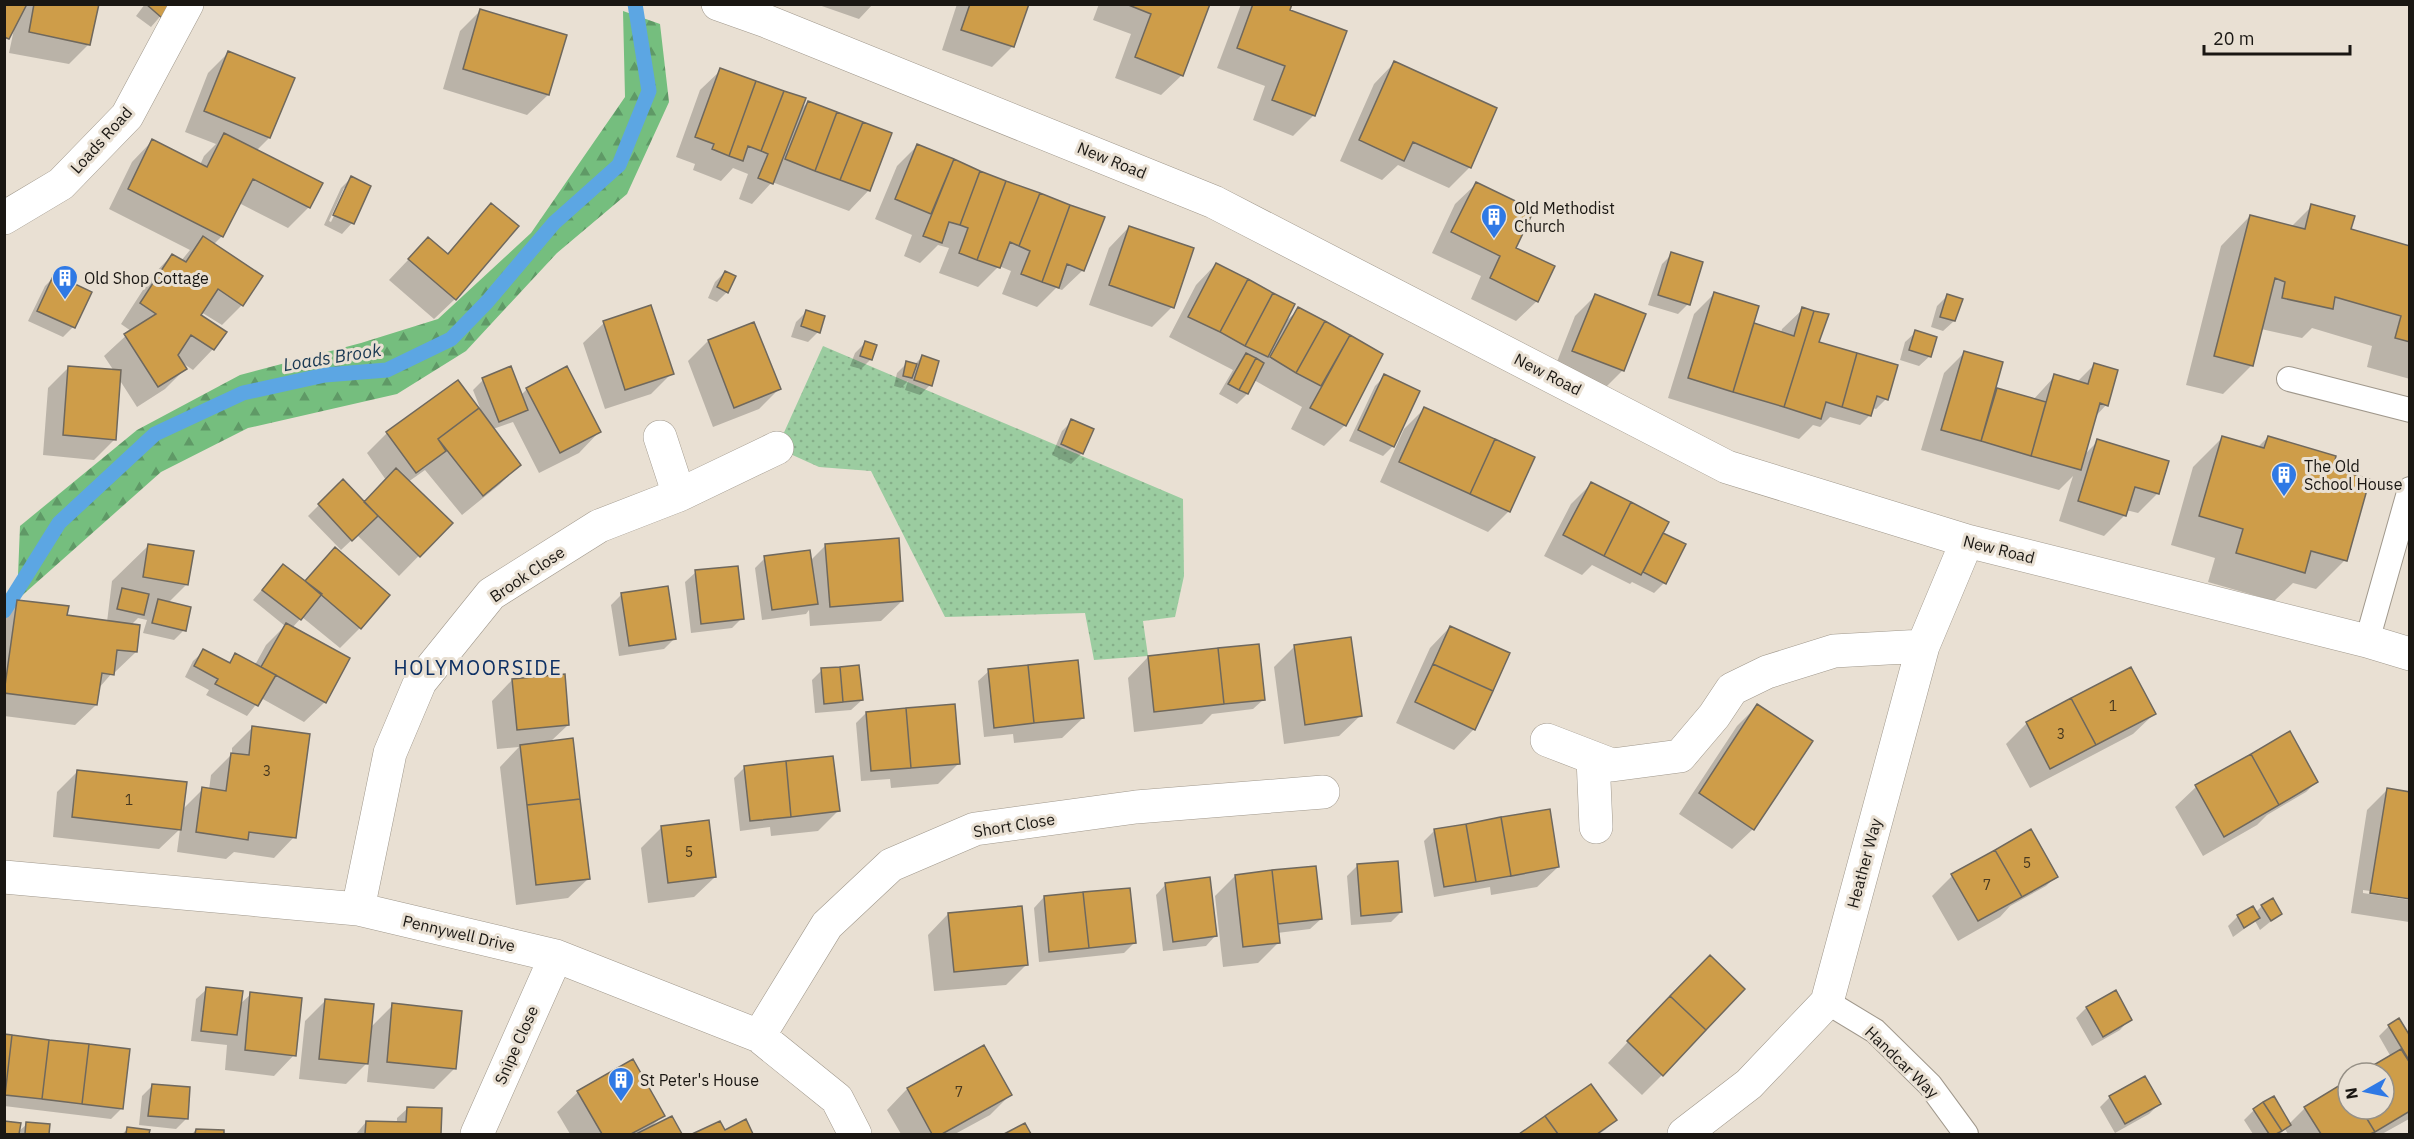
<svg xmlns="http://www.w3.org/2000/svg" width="2414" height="1139" font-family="'IBM Plex Sans',sans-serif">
	<defs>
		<pattern id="grass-dots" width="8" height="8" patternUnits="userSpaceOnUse" patternTransform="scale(1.5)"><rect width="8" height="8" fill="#9bcca0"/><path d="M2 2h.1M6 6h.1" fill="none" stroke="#85ae89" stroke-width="1.8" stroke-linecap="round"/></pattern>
		<pattern id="forest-firs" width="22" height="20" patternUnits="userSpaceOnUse" patternTransform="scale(1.5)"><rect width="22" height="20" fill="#75be7e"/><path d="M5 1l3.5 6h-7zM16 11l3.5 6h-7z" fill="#5f9966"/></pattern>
	</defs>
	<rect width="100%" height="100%" fill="#e9e0d3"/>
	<!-- grass -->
	<path fill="url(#grass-dots)" d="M823 346 1183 499 1184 576 1175 617 1143 621 1148 656 1094 660 1085 613 945 617 871 471 819 467 777 448Z"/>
	<!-- forest -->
	<path fill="url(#forest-firs)" d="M623 11 660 24 669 102 627 194 557 253 466 351 397 394 248 428 161 472 17 600 20 526 137 430 240 375 361 343 438 319 531 233 625 97Z"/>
	<!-- shadow -->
	<path fill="#0003" fill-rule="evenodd" d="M4 4H97L89 44 69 64 9 53 14 29 4 42Z
		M145 4H171L151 27 136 16Z
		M816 4H873L859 19Z
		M957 4H1027L1013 46 992 67 942 50Z
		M1099 4H1208L1182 75 1161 95 1115 78 1131 34 1093 20Z
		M1241 4H1290L1288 11 1314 115 1293 136 1253 120 1265 86 1217 68Z
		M481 10 548 95 527 115 443 89 460 31Z
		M229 52 293 79 269 138 256 151 309 207 288 228 239 203 222 236 213 245 242 305 222 325 201 312 199 315 213 349 193 370 181 362 185 369 165 389 137 407 119 379 115 439 94 460 43 455 48 388 69 367 114 371 104 356 131 331 121 324 152 276 172 255 181 261 190 250 109 209 132 162 152 141 200 165 204 156 216 144 185 132 208 73Z
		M1394 63 1470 167 1449 188 1398 165 1382 180 1340 161 1374 84Z
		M721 70 800 110 808 102 869 190 849 211 772 182 752 204 739 199 748 174 733 168 721 181 693 170 695 164 676 157 700 90Z
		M917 146 1006 182 1083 270 1062 290 1056 288 1037 307 1002 294 1011 271 999 266 978 287 939 273 949 248 938 245 920 263 904 256 912 235 875 219 897 166Z
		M351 178 369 186 352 223 342 234 324 225 341 188ZM344 188H347L331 222 329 221Z
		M1476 184 1537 301 1516 321 1471 299 1481 276 1432 253 1455 204Z
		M491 205 455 299 434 319 389 280 428 239 446 255Z
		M2312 206 2349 230 2410 247V379L2367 367 2372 346 2312 328 2302 338 2261 329 2252 365 2223 394 2186 385 2221 246 2250 216 2291 227Z
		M1129 227 1172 307 1152 327 1089 305 1109 248Z
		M1672 254 1688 304 1678 314 1648 305 1662 264Z
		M1216 264 1284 323 1299 309 1381 355 1345 425 1324 446 1291 429 1302 407 1254 380 1247 394 1237 404 1219 394 1233 370 1169 337 1196 285Z
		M725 272 727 292 717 302 708 298 715 282Z
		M55 276 90 293 73 327 63 337 28 321 45 286Z
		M1714 294 1752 324 1781 333 1782 329 1803 309 1817 343 1886 399 1876 409 1872 408 1870 415 1860 425 1830 417 1820 427 1813 425 1799 439 1668 398 1694 314Z
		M1948 295 1961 300 1954 321 1943 331 1931 327 1937 306Z
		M1595 296 1644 315 1622 371 1602 391 1553 372 1575 316Z
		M807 311 818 332 808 342 791 337 796 322Z
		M604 323 672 373 651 394 605 409 583 343Z
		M1916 332 1930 356 1919 366 1900 360 1905 342Z
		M708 341 779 389 759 409 713 427 688 361Z
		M865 343 871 359 861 369 850 366 855 353Z
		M1964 353 1995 389 2033 400 2055 376 2077 382 2094 365 2106 405 2095 417 2084 455 2098 441 2158 493 2138 513 2126 510 2125 515 2104 536 2059 521 2073 476 2059 490 1921 450 1944 373Z
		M922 357 930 385 920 395 905 390 908 381 901 388 894 386 897 373 907 363 914 365Z
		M1385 376 1393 446 1383 456 1349 441 1375 386Z
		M483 380 521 395 527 389 599 432 579 453 539 473 513 422 493 429 519 465 499 485 462 515 425 470 408 482 451 523 399 576 357 535 341 550 308 516 343 481 364 503 386 480 367 453 387 433 482 413 473 390Z
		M1424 409 1509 511 1488 532 1380 482 1404 429Z
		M1072 421 1092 430 1082 453 1071 464 1052 455 1062 431Z
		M2268 437 2331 470 2345 560 2316 589 2293 583 2274 601 2208 582 2215 558 2171 545 2193 467 2222 438 2257 448Z
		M1591 484 1661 533 1664 583 1654 593 1632 582 1630 584 1592 565 1582 575 1544 556 1571 504Z
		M149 545 187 584 168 603 184 630 174 640 143 633 147 620 138 618 131 625 136 652 115 672H113L98 689 96 705 75 725 4 716V614L17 601 66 616 107 622 112 581Z
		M826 545 902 601 881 621 810 626 809 610 806 614 762 620 755 568 765 558 810 561Z
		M335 549 360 628 340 648 302 617 292 628 325 702 304 722 261 698 247 716 206 695 209 690 185 677 193 661 204 651 228 663 236 655 255 665 266 645 285 626 253 600 283 566 304 582Z
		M696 572 742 618 732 628 691 633 685 582Z
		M667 588 675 638 664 649 619 656 611 605 621 595Z
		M1450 627 1474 729 1454 750 1396 723 1430 648Z
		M1294 647 1360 716 1339 736 1284 744 1274 667Z
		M1148 657 1264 699 1253 709 1212 714 1202 724 1134 732 1128 678Z
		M2130 669 2154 714 2133 734 2030 788 2006 744 2027 723Z
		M822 670 862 700 851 710 815 713 812 680Z
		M989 671 1083 718 1062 738 1014 743 1013 734 984 737 978 681Z
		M512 680 568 725 549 743 589 878 568 898 516 905 500 767 519 747 497 749 492 701Z
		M1757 706 1753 829 1732 849 1679 814 1737 726Z
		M866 713 958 764 938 784 891 788 890 779 861 781 856 723Z
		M253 727 294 837 274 858 234 852 226 859 177 852 180 829 159 849 53 837 57 792 78 771 182 810 203 789 209 790 211 775 232 754V748Z
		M2289 733 2316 782 2306 792 2267 815 2257 825 2203 856 2175 807 2196 787Z
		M745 767 838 811 818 831 771 836 770 827 740 831 734 778Z
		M2387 790 2410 897 2363 890V893L2410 900 2409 922 2351 913 2367 810Z
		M1549 811 1558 867 1537 887 1491 895 1490 887 1434 897 1424 841 1434 831Z
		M661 828 715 877 694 897 648 903 641 848Z
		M1358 865 1401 912 1391 922 1351 925 1347 876Z
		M1315 867 1321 919 1310 929 1277 933 1278 943 1258 963 1223 967 1215 896 1235 876Z
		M1952 876H2056L2046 886 2010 906 2000 917 1958 941 1932 896Z
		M1166 884 1216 935 1206 946 1163 951 1156 895Z
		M1044 897 1134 943 1124 953 1039 962 1034 908Z
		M2262 906 2280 914 2260 930 2255 921 2233 937 2228 926 2238 916 2255 913Z
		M948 914 1027 964 1006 985 934 991 928 935Z
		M1689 977 1662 1075 1642 1095 1608 1063Z
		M207 989 239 1005 251 994 294 1055 274 1076 225 1070 227 1045 191 1041 196 999Z
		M2115 992 2130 1019 2120 1030 2092 1046 2076 1018 2086 1008Z
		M326 1000 371 1027 393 1005 455 1068 434 1089 367 1082 369 1061 346 1084 299 1079 305 1021Z
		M2389 1026 2410 1039 2409 1119 2382 1134H2288L2285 1129 2280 1134H2253L2244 1120 2254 1110 2273 1098 2289 1124 2305 1108 2348 1082V1109H2384V1073H2363L2391 1057 2379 1036Z
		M4 1036 121 1109 111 1119 4 1106Z
		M984 1047 1010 1095 990 1115 955 1134H901L887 1110 907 1089Z
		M152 1086 186 1119 176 1129 139 1125 142 1096Z
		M1591 1086 1615 1120 1605 1130 1599 1134H1522Z
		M578 1092 663 1115 649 1129 672 1118 680 1134H570L557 1112Z
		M2110 1097 2159 1104 2149 1114 2115 1133 2100 1107Z
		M408 1108 440 1110 439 1134H356L366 1122 397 1124V1118Z
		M745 1121 752 1134H695L720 1122 725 1132Z
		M4 1123 18 1132 27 1124 48 1125 47 1134H4Z
		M128 1129 148 1131V1134H122Z
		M196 1130 222 1132V1134H192Z"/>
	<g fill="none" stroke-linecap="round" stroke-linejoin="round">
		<!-- stream -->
		<path stroke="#5ca6e3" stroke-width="15" d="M4 611 59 523 155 434 243 393 325 375 387 370 451 339 487 302 554 223 619 165 649 91 635 4"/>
	</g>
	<!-- building -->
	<path fill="#ce9d49" stroke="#6f685d" stroke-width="1.5" d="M4 4H27L9 39 4 37Z
		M34 4H99L90 45 29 32Z
		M146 4H173L162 18Z
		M970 4H1029L1014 47 961 30Z
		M1126 4H1210L1183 76 1135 57 1151 14Z
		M1253 4H1292L1290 10 1347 31 1315 116 1272 100 1285 66 1237 48Z
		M480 9 567 35 549 95 463 69Z
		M228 51 295 78 270 138 204 111Z
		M1394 61 1497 108 1471 168 1413 142 1404 161 1359 140Z
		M720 68 756 81 729 156 712 149 714 144 695 137Z
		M756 81 784 91 761 151 748 146 743 161 729 156Z
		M784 91 806 98 773 184 758 178 768 154 761 151Z
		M808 101 837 112 815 171 785 159Z
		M837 112 863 122 840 180 815 171Z
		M863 122 892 133 870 191 840 180Z
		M224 133 323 183 310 208 253 179 223 237 128 189 152 139 207 167Z
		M917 144 954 159 931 214 895 199Z
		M954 159 980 171 960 225 949 222 942 243 923 236Z
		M980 171 1006 181 977 260 959 253 968 228 960 225Z
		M351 176 371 186 354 224 333 215Z
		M1006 181 1040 193 1019 246 1010 242 1000 268 977 260Z
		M1476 182 1534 210 1516 248 1555 266 1538 302 1490 278 1500 256 1451 232Z
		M1040 193 1070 205 1042 282 1021 274 1030 251 1019 246Z
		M491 203 519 226 456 300 408 259 428 237 448 254Z
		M2311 204 2355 216 2351 229 2410 246V342L2395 338 2401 316 2335 297 2333 309 2282 298 2285 282 2275 278 2253 366 2214 356 2250 215 2305 229Z
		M1070 205 1105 217 1084 271 1067 264 1059 288 1042 282Z
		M1129 226 1194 248 1174 308 1109 285Z
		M203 236 263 276 243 306 218 289 201 315 227 332 214 350 191 335 178 355 187 369 158 387 124 334 156 314 140 303 172 254 186 262Z
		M1671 252 1703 262 1690 305 1658 295Z
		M1216 263 1248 279 1220 332 1188 317Z
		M725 271 736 276 728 293 717 287Z
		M54 274 92 292 75 328 37 311Z
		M1248 279 1273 293 1245 346 1220 332Z
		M1714 292 1759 306 1733 392 1688 378Z
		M1273 293 1295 304 1268 357 1245 346Z
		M1595 294 1646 314 1624 371 1572 351Z
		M1947 294 1963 299 1955 321 1940 317Z
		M651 305 674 374 625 390 603 321Z
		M1298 307 1325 321 1296 373 1270 357Z
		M1802 307 1814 311 1784 407 1733 392 1754 323 1794 336Z
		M806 310 825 316 820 333 801 326Z
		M1814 311 1829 314 1819 342 1857 353 1842 407 1826 402 1821 419 1784 407Z
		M1325 321 1350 335 1321 386 1296 373Z
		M754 322 781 389 734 408 708 340Z
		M1915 330 1937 337 1931 357 1909 350Z
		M1350 335 1383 354 1346 426 1310 408Z
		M865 341 877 345 872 360 860 356Z
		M1964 351 2003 362 1981 441 1941 430Z
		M1246 353 1256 358 1239 390 1228 384Z
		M1857 353 1898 365 1888 400 1877 396 1871 416 1842 407Z
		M922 355 939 361 932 386 914 380Z
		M1256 358 1264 363 1248 394 1239 390Z
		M906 361 917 364 912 378 903 376Z
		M2094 363 2118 370 2108 406 2100 403 2081 470 2031 456 2054 374 2088 384Z
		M68 366 121 370 116 440 63 435Z
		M511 366 528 410 499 422 482 378Z
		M567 366 601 432 560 453 526 388Z
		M1384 374 1420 391 1394 447 1358 430Z
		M458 380 479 408 438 439 446 451 416 473 386 432Z
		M1997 388 2046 402 2031 456 1981 441Z
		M1424 407 1495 439 1470 494 1399 462Z
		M479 408 521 465 483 496 438 439Z
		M1071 419 1094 429 1083 454 1061 444Z
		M2222 436 2264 448 2268 436 2336 456 2333 469 2370 479 2347 561 2311 551 2305 573 2236 553 2243 529 2199 516Z
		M1495 439 1535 457 1510 512 1470 494Z
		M2097 439 2169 461 2159 494 2135 487 2126 516 2078 501Z
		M396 468 453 523 420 557 364 502Z
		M343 479 378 516 352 541 318 504Z
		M1591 482 1631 502 1604 556 1563 535Z
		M1631 502 1669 522 1641 575 1604 556Z
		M1663 533 1686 544 1666 584 1643 572Z
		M899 538 903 601 830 607 825 544Z
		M148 544 194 551 188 585 143 577Z
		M335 547 390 595 361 629 305 581Z
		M810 550 818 604 772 610 764 556Z
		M283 564 322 594 301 620 262 590Z
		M738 566 744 619 701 624 695 570Z
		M668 586 676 639 629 646 621 593Z
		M122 588 149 594 144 615 117 609Z
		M158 599 191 607 186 631 152 623Z
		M17 600 69 606 67 615 140 625 137 652 117 650 114 675 102 673 97 705 4 693Z
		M286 623 350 658 326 703 261 667Z
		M1450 626 1510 653 1493 691 1433 664Z
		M1351 637 1362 716 1305 725 1294 645Z
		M1259 644 1265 700 1224 704 1218 648Z
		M1218 648 1224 704 1154 712 1148 656Z
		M203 649 230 663 235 653 276 675 258 706 215 684 218 679 194 666Z
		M1078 660 1084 718 1034 723 1028 665Z
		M1433 664 1493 691 1475 730 1415 702Z
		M859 665 863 700 843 702 840 667Z
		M1028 665 1034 723 994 728 988 669Z
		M840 667 843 702 824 704 821 668Z
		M2131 667 2156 714 2096 745 2071 698Z
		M565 674 569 725 517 730 512 679Z
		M2071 698 2096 745 2050 769 2026 722Z
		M955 704 960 764 911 768 906 708Z
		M1757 704 1813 741 1754 830 1699 793Z
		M906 708 911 768 871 771 866 712Z
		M252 726 310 734 296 838 249 832 248 840 196 832 202 787 226 791 231 753 249 755Z
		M2290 731 2318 782 2279 805 2251 754Z
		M573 738 580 799 527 805 520 745Z
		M2251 754 2279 805 2224 837 2195 785Z
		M833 756 840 811 791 817 786 761Z
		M786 761 791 817 750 821 744 766Z
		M77 770 187 782 181 830 72 817Z
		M2387 788 2410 792V899L2370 893Z
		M580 799 590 879 536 885 527 805Z
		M1550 809 1559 867 1511 876 1501 817Z
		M1501 817 1511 876 1476 882 1466 824Z
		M709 820 716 877 668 883 661 826Z
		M1466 824 1476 882 1444 887 1434 829Z
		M2031 829 2058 877 2022 897 1995 850Z
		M1995 850 2022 897 1978 921 1951 874Z
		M1398 861 1402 912 1361 916 1357 864Z
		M1316 866 1322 919 1278 924 1272 870Z
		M1272 870 1280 943 1243 947 1235 875Z
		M1210 877 1217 936 1173 942 1165 883Z
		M1130 888 1136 943 1089 948 1083 892Z
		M1083 892 1089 948 1049 952 1044 896Z
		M2273 898 2282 914 2271 921 2261 905Z
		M1022 906 1028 965 954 972 948 913Z
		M2253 906 2260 918 2244 928 2237 915Z
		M1710 955 1745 989 1706 1030 1670 996Z
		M206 987 243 991 237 1035 201 1031Z
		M2116 990 2132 1020 2103 1037 2086 1007Z
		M250 992 302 998 296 1056 245 1050Z
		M1670 996 1706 1030 1663 1076 1627 1041Z
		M325 999 374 1004 368 1064 319 1059Z
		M392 1003 462 1011 456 1069 387 1062Z
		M2399 1018 2410 1036V1062L2388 1025Z
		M4 1034 12 1035 5 1095H4Z
		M12 1035 49 1040 42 1099 5 1095Z
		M49 1040 89 1044 82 1104 42 1099Z
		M89 1044 130 1049 123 1109 82 1104Z
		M984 1045 1012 1095 942 1134H932L907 1088Z
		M2401 1049 2410 1063V1111L2375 1132 2361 1109H2384V1073H2360Z
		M633 1059 665 1116 631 1134H602L577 1091Z
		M2145 1076 2161 1104 2125 1124 2109 1096Z
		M2345 1082 2348 1087V1109H2361L2375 1132 2370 1134H2321L2304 1107Z
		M152 1084 190 1087 188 1119 148 1116Z
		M1591 1084 1617 1120 1597 1134H1558L1545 1116Z
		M2274 1096 2291 1125 2282 1131 2263 1102Z
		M2263 1102 2282 1131 2276 1134H2269L2253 1109Z
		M407 1107 442 1108 441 1134H365L366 1121 406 1122Z
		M672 1116 682 1134H636Z
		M1545 1116 1558 1134H1519Z
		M746 1119 753 1134H692L720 1121 725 1130Z
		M4 1121 21 1123 19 1134H4Z
		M26 1122 50 1124 49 1134H25Z
		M1025 1123 1031 1134H1004Z
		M127 1127 150 1130 149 1134H126Z
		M196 1129 224 1130V1134H195Z"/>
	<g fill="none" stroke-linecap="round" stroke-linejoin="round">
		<defs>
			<path id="lane" d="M2289 379 2410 410
				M2367 641 2410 489
				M1827 1002 1875 1031 1930 1085 1966 1134"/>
			<path id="street" d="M718 4 766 21 1214 202 1727 467 1967 541 2367 641 2410 654
				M4 218 61 184 127 116 187 4
				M660 437 679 495
				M1547 740 1612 765 1680 756 1714 716 1732 689 1767 672 1834 651 1923 646
				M1593 758 1596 827
				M4 877 358 909 556 956 759 1036 837 1099 855 1134
				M358 909 390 753 420 682 491 594 599 526 679 495 777 448
				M759 1036 827 925 891 865 975 829 1136 807 1323 792
				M477 1134 556 956
				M1684 1134 1749 1084 1827 1002 1923 646 1967 541"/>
		</defs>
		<!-- lane casing -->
		<use href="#lane" stroke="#a0988c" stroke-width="26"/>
		<!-- street casing -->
		<use href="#street" stroke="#a0988c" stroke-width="34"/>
		<!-- lane -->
		<use href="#lane" stroke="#fff" stroke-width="24"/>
		<!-- street -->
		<use href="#street" stroke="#fff" stroke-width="33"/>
	</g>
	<!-- icons -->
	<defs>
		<symbol id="building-pin" viewBox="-11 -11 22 30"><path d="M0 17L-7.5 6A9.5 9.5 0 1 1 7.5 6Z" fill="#2f79e5" stroke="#e9e0d3"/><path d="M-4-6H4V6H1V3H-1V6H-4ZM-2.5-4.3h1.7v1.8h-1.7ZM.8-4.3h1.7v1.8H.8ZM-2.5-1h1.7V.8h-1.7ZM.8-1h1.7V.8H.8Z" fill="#fff"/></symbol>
	</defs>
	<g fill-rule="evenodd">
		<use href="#building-pin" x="1479" y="202" width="30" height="40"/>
		<use href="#building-pin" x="50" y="263" width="30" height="40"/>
		<use href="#building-pin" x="2269" y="460" width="30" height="40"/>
		<use href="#building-pin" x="606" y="1065" width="30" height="40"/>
	</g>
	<g text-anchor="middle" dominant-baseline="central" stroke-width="6" stroke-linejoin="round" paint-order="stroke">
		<!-- number labels -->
		<g font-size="14" fill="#473820">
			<text x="2113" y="706">1</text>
			<text x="2061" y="734">3</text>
			<text x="267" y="771">3</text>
			<text x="129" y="800">1</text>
			<text x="689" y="852">5</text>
			<text x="2027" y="863">5</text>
			<text x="1987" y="885">7</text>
			<text x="959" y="1092">7</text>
		</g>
		<!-- street labels -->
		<g font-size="16" fill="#1a1713" stroke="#e9e0d3">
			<text transform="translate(101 140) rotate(-48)">Loads Road</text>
			<text transform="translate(1112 160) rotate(22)">New Road</text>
			<text transform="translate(1548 374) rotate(27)">New Road</text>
			<text transform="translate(1999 549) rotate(14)">New Road</text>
			<text transform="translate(527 574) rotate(-34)">Brook Close</text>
			<text transform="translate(1014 825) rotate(-9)">Short Close</text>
			<text transform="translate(1864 863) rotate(-75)">Heather Way</text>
			<text transform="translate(459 933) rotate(13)">Pennywell Drive</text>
			<text transform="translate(516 1045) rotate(-66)">Snipe Close</text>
			<text transform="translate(1902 1062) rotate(44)">Handcar Way</text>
		</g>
		<!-- poi labels -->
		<g font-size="16" fill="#1a1713" stroke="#e9e0d3" text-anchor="start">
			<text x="1514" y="208">Old Methodist<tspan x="1514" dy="18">Church</tspan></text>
			<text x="84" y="278">Old Shop Cottage</text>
			<text x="2304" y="466">The Old<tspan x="2304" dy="18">School House</tspan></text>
			<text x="640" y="1080">St Peter's House</text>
		</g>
		<!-- water labels -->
		<g font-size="18" font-style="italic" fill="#193852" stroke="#e9e0d3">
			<text transform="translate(332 357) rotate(-9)">Loads Brook</text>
		</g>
		<!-- quarter labels -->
		<g font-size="20" letter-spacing="1.5" fill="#0d3064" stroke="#e9e0d3">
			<text x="478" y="667">HOLYMOORSIDE</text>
		</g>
	</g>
	<!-- border -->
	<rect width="2414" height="1139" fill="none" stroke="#1a1713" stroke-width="12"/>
	<!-- north arrow -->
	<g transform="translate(2366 1091) rotate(261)"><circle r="28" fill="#e9e0d3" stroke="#969086" stroke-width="1.5"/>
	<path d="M0-4.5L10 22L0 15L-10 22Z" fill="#2f79e5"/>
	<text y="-9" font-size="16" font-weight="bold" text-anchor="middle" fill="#1a1713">N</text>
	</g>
	<!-- scale -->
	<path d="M2204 45v9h146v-9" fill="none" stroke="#1a1713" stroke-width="3"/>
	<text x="2213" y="45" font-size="18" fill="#1a1713" stroke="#e9e0d3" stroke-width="4.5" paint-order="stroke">20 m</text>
</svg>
